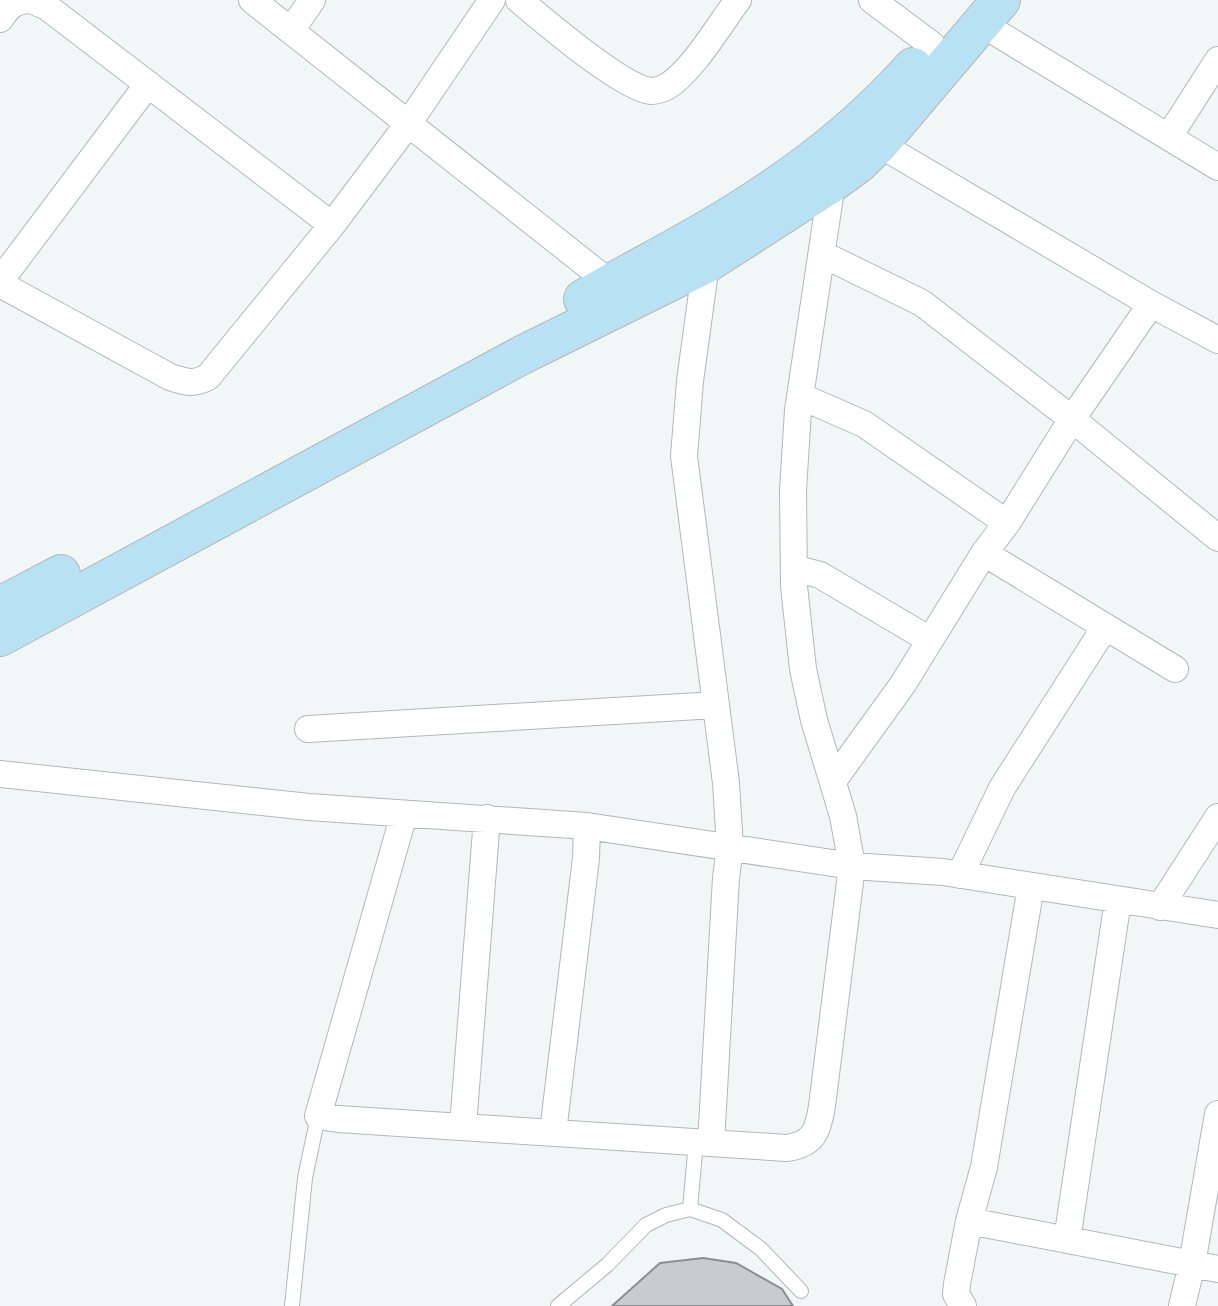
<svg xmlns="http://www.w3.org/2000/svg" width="1218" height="1306" font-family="Arial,sans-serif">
	<rect width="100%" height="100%" fill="#f1f6f7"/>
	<!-- building -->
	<path fill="#c8cccd" stroke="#8c8f90" stroke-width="2" d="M703 1258 736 1263 782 1289 793 1306H612L660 1263Z"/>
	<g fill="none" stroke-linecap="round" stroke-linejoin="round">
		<defs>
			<path id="service" d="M690 1209 696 1141
				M292 1306 305 1178 318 1116
				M558 1306 607 1265 646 1225 666 1215 690 1209 722 1220 761 1249 801 1291"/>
			<path id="minor" d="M31 0 47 7 332 225
				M252 0 610 283
				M519 0C543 20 622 88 651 91 656 91 664 88 668 86 694 69 719 25 738 0
				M872 0 932 45
				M0 19C9 6 14 1 29 0
				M982 24 1218 167
				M292 29 312 0
				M1170 135 1218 60
				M879 144 1151 304 1218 340
				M822 254 922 303 1072 419 1218 538
				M706 264 690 381 684 456 726 783 730 847 726 878 711 1143
				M0 281 148 84
				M0 284 170 377C185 382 193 385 208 377L332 225 408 124 492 0
				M800 396 864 424 1007 523
				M984 553 1175 669
				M794 568 820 575 930 640
				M308 729 716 705
				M0 774 309 807 587 826 852 866 943 872 1218 915
				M833 781 903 684 984 553 1007 523 1072 419 1151 304
				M404 814 318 1116 338 1119 787 1148C814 1144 818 1131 822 1106L852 866 843 816 814 720 803 669 794 586 793 490 798 410 832 183
				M960 875 1002 788 1105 627
				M1160 907 1218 817
				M463 1126 487 818
				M553 1132 586 858 587 826
				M969 1221 1218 1269
				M1067 1240 1118 900
				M963 1306 956 1294 957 1284 969 1221 984 1167 1031 886
				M1182 1306 1192 1264 1218 1114"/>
			<path id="secondary" d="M583 299C643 264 707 233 764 194 819 158 869 116 913 67
				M0 606 61 574
				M0 637 522 355 706 264 832 183 858 164 879 144 1001 0"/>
		</defs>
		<!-- service casing -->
		<use href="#service" stroke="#b3b7b9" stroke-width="16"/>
		<!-- minor casing -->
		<use href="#minor" stroke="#b3b7b9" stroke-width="28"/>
		<!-- secondary casing -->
		<use href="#secondary" stroke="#b3b7b9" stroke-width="40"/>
		<!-- service -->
		<use href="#service" stroke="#fff" stroke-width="14"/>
		<!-- minor -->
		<use href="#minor" stroke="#fff" stroke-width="26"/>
		<!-- secondary -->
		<use href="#secondary" stroke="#b8e2f4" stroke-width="38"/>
	</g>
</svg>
